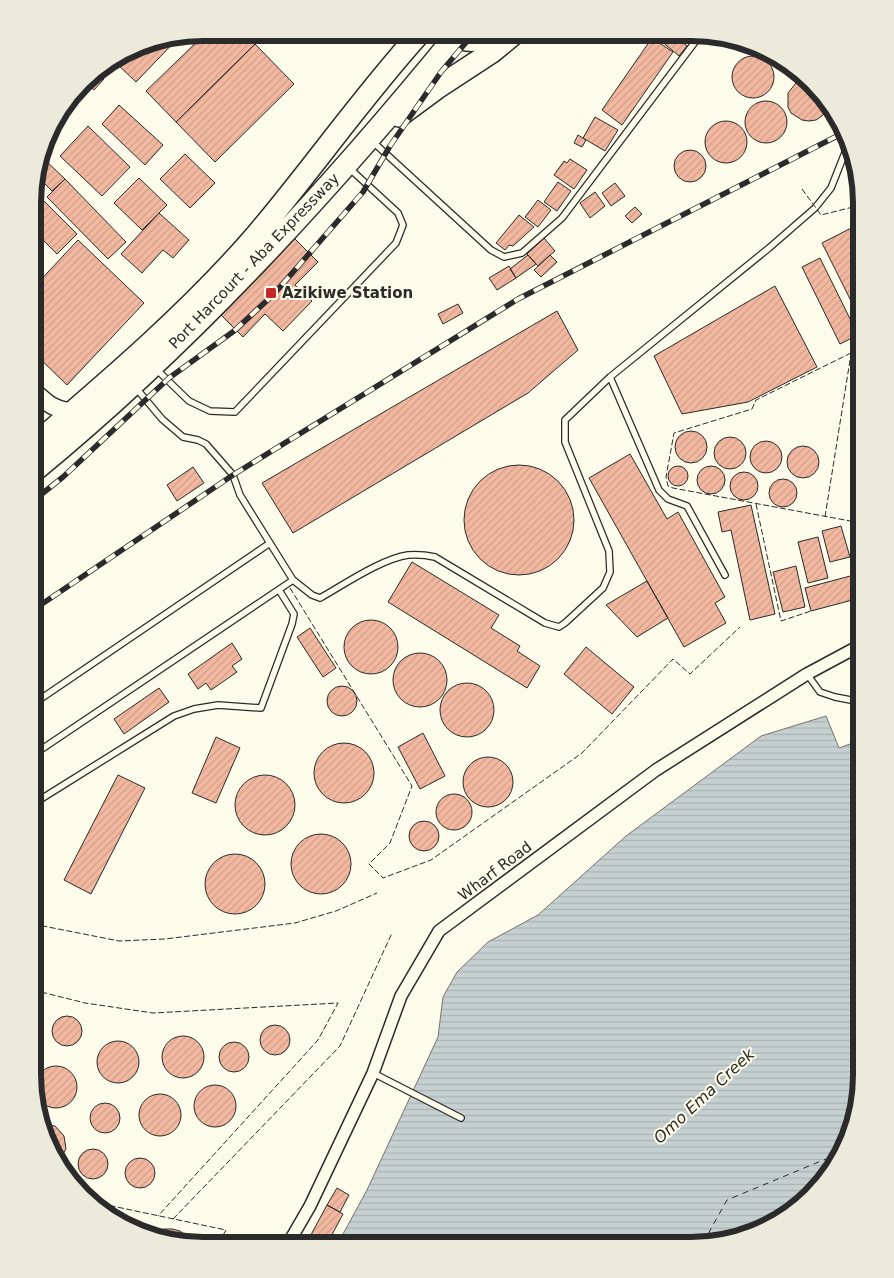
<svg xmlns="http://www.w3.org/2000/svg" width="894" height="1278" font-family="'DejaVu Sans',sans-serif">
	<defs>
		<pattern id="water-rules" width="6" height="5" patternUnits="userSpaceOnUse" patternTransform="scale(1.25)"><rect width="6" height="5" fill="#c7d0d0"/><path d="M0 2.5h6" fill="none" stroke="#abb3b3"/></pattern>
		<pattern id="building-hatch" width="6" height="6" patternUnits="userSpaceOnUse" patternTransform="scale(1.25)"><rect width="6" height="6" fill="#f2b8a0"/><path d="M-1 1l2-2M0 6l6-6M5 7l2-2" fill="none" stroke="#d09e8a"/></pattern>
	</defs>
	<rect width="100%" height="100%" fill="#fdfbea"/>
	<!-- water -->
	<path fill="url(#water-rules)" stroke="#74746e" d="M826 716 839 748 861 740V1086L833 1170 766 1228 691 1245H337L367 1190 438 1037 443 997 457 972 488 942 538 915 626 836 761 736Z"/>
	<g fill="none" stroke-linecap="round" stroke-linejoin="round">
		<!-- ferry -->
		<path stroke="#2b2b2b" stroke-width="1" stroke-dasharray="6 5" stroke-linecap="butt" d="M703 1243 727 1200 838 1154"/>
	</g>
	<!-- building -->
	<path fill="url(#building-hatch)" stroke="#2b2b2b" d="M206 33H243L255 44 176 122 146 91Z
		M665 34H673L687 46 679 56 660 40Z
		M180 36 136 82 114 61 148 42Z
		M652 38 673 52 622 125 602 110Z
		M255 44 294 84 215 162 176 122Z
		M732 77a21 21 0 1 1 42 0a21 21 0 1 1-42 0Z
		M97 71 104 79 94 90 85 82 91 75Z
		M803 80H804L827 108 822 116 816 120 809 121 802 120 791 113 788 107V93L796 83Z
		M745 122a21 21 0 1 1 42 0a21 21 0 1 1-42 0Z
		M119 105 163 145 145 165 102 124Z
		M57 117 51 145 47 144 55 118Z
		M595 117 618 130 605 151 583 138Z
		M705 142a21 21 0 1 1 42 0a21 21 0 1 1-42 0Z
		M88 126 130 167 102 196 60 156Z
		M578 135 586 140 582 147 574 143Z
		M674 166a16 16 0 1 1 32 0a16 16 0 1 1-32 0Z
		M185 154 215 183 190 208 160 179Z
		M570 159 587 170 574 189 554 175 564 161 567 163Z
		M45 160 65 179 52 191 36 175 39 166Z
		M139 178 167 205 142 230 114 203Z
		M65 179 126 242 108 259 47 197Z
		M558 182 571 191 557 211 544 202Z
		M615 183 625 196 611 206 602 193Z
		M34 191 77 234 57 254 34 231Z
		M595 192 605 206 590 218 580 203Z
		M538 200 551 210 538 227 525 217Z
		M635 207 642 214 632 223 625 216Z
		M159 213 189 240 173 258 163 250 142 273 121 254Z
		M519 215 534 227 513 246 509 245 505 250 496 243Z
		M861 223V321L822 243Z
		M293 237 318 262 295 285 312 301 283 331 265 314 243 337 219 313Z
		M544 238 555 251 538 266 527 254Z
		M78 240 144 303 67 385 34 353V287Z
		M34 255 39 260 34 265Z
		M528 255 536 264 516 278 510 269Z
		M550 255 557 262 541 277 534 270Z
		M820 258 858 335 840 344 802 267Z
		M509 266 516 278 497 290 489 278Z
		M775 286 817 367 748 402 682 414 654 356Z
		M458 304 463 313 443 324 438 314Z
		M557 311 578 350 528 393 293 533 262 483Z
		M675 447a16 16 0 1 1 32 0a16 16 0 1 1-32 0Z
		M714 453a16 16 0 1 1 32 0a16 16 0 1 1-32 0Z
		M750 457a16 16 0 1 1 32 0a16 16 0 1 1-32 0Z
		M787 462a16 16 0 1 1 32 0a16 16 0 1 1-32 0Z
		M630 454 667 519 678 512 725 597 715 603 726 623 684 647 589 478Z
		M464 520a55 55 0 1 1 110 0a55 55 0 1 1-110 0Z
		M697 480a14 14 0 1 1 28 0a14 14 0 1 1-28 0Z
		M668 476a10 10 0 1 1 20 0a10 10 0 1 1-20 0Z
		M193 467 204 483 177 501 167 485Z
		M730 486a14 14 0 1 1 28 0a14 14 0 1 1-28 0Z
		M769 493a14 14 0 1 1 28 0a14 14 0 1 1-28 0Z
		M751 505 775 614 750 620 731 530 722 532 718 512Z
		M841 526 850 557 830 562 822 531Z
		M818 537 828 578 808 583 798 542Z
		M412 562 499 615 491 628 520 646 517 651 540 666 527 688 388 602Z
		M796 566 805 607 783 612 773 572Z
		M854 575 860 598 811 611 805 588Z
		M647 581 668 618 637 637 606 605Z
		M344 647a27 27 0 1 1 54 0a27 27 0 1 1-54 0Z
		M310 628 336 668 323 677 297 637Z
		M232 643 242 659 232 666 237 672 211 690 206 683 198 689 188 674Z
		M586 647 634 687 612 714 564 674Z
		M393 680a27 27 0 1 1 54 0a27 27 0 1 1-54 0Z
		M440 710a27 27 0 1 1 54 0a27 27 0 1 1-54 0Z
		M327 701a15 15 0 1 1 30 0a15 15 0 1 1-30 0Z
		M159 688 169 702 124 734 114 719Z
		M423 733 445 776 420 789 398 747Z
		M216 737 240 748 216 803 192 793Z
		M314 773a30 30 0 1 1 60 0a30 30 0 1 1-60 0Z
		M463 782a25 25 0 1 1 50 0a25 25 0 1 1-50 0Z
		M235 805a30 30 0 1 1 60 0a30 30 0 1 1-60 0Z
		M118 775 145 788 91 894 64 880Z
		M436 812a18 18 0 1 1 36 0a18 18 0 1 1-36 0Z
		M409 836a15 15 0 1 1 30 0a15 15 0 1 1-30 0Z
		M291 864a30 30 0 1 1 60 0a30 30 0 1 1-60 0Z
		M205 884a30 30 0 1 1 60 0a30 30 0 1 1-60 0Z
		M52 1031a15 15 0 1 1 30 0a15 15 0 1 1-30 0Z
		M260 1040a15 15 0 1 1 30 0a15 15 0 1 1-30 0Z
		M162 1057a21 21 0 1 1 42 0a21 21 0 1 1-42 0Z
		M97 1062a21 21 0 1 1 42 0a21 21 0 1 1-42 0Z
		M219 1057a15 15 0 1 1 30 0a15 15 0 1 1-30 0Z
		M35 1087a21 21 0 1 1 42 0a21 21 0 1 1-42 0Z
		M194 1106a21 21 0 1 1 42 0a21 21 0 1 1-42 0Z
		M139 1115a21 21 0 1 1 42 0a21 21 0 1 1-42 0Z
		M90 1118a15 15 0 1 1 30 0a15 15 0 1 1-30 0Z
		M44 1124 55 1126 64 1136 66 1149 59 1161 50 1150Z
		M78 1164a15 15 0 1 1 30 0a15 15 0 1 1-30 0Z
		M125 1173a15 15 0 1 1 30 0a15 15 0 1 1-30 0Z
		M337 1188 349 1195 340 1212 327 1205Z
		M327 1205 343 1214 327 1244H306Z
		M164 1229H172L180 1231 186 1236 191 1244H182L154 1233Z"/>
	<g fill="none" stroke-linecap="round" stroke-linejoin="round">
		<defs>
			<path id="lane" d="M372 141 491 250 504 257 522 253 562 218 701 34
				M156 369 189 401 210 411 235 412 396 243 403 225 398 213 348 167
				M610 377 659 490 668 499 687 506 725 575
				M136 388 162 419 183 437 198 440 206 444 233 475 240 495 293 580 312 595 320 598C345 584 381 559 408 555 418 554 426 555 435 557L545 623 559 627 565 623 603 588 610 572 609 551 565 442V420L610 377 769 248 815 208 831 188 848 145
				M807 674 820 692 835 697 861 702
				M33 704 270 543
				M33 755 293 580
				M33 804 174 716 194 709 218 705 261 708 292 624 294 614 279 590
				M373 1073 461 1118"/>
			<path id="street" d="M288 1244 310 1206 373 1073 401 996 439 931 656 770 807 674 861 645"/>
			<path id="secondary" d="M454 38C471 49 492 39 510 33
				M34 391C48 404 53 409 73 412"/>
			<path id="highway" d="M399 116 437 88 492 52 515 33
				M34 445C110 380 192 310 257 234 313 168 362 97 420 33
				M34 471C191 342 329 191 458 33"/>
		</defs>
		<!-- lane casing -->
		<use href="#lane" stroke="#2b2b2b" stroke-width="8"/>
		<!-- street casing -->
		<use href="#street" stroke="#2b2b2b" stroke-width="14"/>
		<!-- secondary casing -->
		<use href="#secondary" stroke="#2b2b2b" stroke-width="19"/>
		<!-- highway casing -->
		<use href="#highway" stroke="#2b2b2b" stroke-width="24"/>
		<!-- lane -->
		<use href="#lane" stroke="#fdfbea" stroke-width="5.5"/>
		<!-- street -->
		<use href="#street" stroke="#fdfbea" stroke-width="11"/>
		<!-- secondary -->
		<use href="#secondary" stroke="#fdfbea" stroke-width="16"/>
		<!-- highway -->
		<use href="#highway" stroke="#fdfbea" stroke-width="21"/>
		<defs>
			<path id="rail" d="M33 501 63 477 169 378 234 331 273 295 363 192 390 146 441 72 474 33
				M33 610 233 475 518 299 845 132"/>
		</defs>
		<!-- rail casing -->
		<use href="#rail" stroke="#2b2b2b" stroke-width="5.5"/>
		<!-- rail -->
		<use href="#rail" stroke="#fdfbea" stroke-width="4" stroke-dasharray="11" stroke-linecap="butt"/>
		<!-- fence -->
		<path stroke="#2b2b2b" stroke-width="1" stroke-dasharray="6 2.5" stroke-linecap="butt" d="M802 189 821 215 861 205
			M756 504 781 621 811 611
			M825 517 851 354
			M861 523 673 488 668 486 666 477 674 433 752 409 756 400 861 348
			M290 588 412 786 390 843 369 864 383 878 431 860 582 753 673 659 690 674 740 627
			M33 924 119 941 165 939 295 923 336 911 377 893
			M33 990 85 1003 153 1013 338 1003 318 1040 158 1216
			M93 1202 226 1230 218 1244
			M173 1219 340 1046 392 933"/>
	</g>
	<!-- markers -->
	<rect fill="#c62828" stroke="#fdfbea" stroke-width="2" x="265" y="287" width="12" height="12" rx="2.5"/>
	<g text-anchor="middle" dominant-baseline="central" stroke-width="4" stroke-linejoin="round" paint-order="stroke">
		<!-- street labels -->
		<g font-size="15" fill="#2b2b2b" stroke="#fdfbea">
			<text transform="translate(254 261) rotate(-46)">Port Harcourt - Aba Expressway</text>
			<text transform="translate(495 871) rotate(-37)">Wharf Road</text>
		</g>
		<!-- poi labels -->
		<g font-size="15" font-weight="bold" fill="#2b2b2b" stroke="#fdfbea" text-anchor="start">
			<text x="282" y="293">Azikiwe Station</text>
		</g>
		<!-- water labels -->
		<g font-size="16" font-style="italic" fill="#2b2b2b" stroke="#fdfbea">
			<text transform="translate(704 1096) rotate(-43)">Omo Ema Creek</text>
		</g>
	</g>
	<!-- crop -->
	<path d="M0 0H894V1278H0ZM203 41H691A162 162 0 0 1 853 203V1075A162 162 0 0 1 691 1237H203A162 162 0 0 1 41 1075V203A162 162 0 0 1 203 41Z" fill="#eceadb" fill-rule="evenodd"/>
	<path fill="none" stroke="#2b2b2b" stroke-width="6" d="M203 41H691A162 162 0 0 1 853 203V1075A162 162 0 0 1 691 1237H203A162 162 0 0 1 41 1075V203A162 162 0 0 1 203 41Z"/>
</svg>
